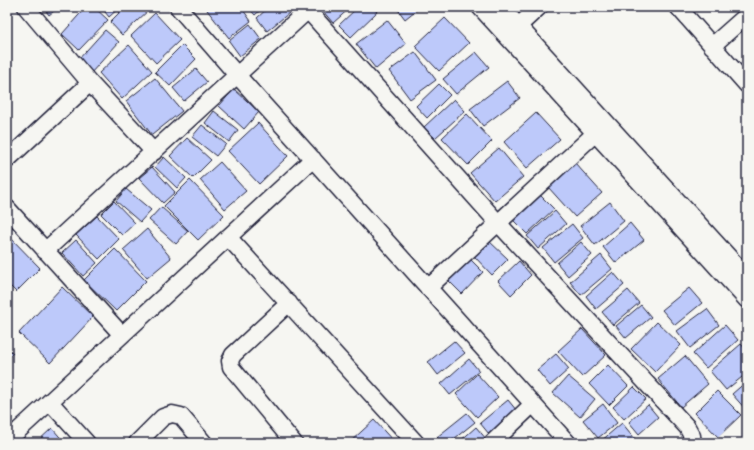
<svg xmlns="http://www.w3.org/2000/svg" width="754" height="450" font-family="Delius,sans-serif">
	<rect width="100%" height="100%" fill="#f6f6f2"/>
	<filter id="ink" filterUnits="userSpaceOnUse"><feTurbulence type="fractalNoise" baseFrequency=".025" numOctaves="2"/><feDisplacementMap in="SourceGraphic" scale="8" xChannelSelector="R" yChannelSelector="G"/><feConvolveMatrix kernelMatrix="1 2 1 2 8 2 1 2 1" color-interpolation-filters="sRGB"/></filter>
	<g filter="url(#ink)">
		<!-- building -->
		<path fill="#bdc9fa" stroke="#22223b" d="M43 7H59L49 15Z
			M86 7H94L108 20 79 50 62 34Z
			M101 7H120L109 17Z
			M125 7H148L150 9 122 35 110 22Z
			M211 7H241L251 21 229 38 207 10Z
			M248 7H264L255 15Z
			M269 7H284L289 13 267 31 257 18Z
			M325 7H351L333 23 322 10Z
			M358 7H373L377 12 351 37 339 25Z
			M396 7H420L405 19Z
			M155 13 180 40 156 63 131 36Z
			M445 18 469 43 439 71 415 46Z
			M387 20 406 44 376 69 356 44Z
			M250 24 261 39 240 56 229 41Z
			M105 30 119 42 90 74 77 61Z
			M129 45 152 71 122 99 99 73Z
			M182 45 196 59 170 86 155 72Z
			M415 52 436 80 410 99 389 71Z
			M476 52 489 67 456 94 443 79Z
			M196 69 207 82 184 101 173 88Z
			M155 78 182 111 152 135 126 101Z
			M507 81 520 98 483 126 470 109Z
			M439 84 450 95 427 118 416 106Z
			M234 89 259 112 244 129 219 106Z
			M454 99 465 111 435 138 424 127Z
			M214 111 238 130 229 142 205 123Z
			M536 113 560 139 527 168 504 142Z
			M467 114 492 141 468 165 442 138Z
			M258 123 288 156 259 184 228 151Z
			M202 125 226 144 216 156 192 137Z
			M187 138 211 160 193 178 170 156Z
			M499 148 523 177 495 201 470 173Z
			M164 157 186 178 177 188 155 167Z
			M220 162 246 191 225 209 200 180Z
			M575 163 602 193 575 217 548 187Z
			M152 167 175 192 163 203 139 178Z
			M190 180 224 215 198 240 164 206Z
			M126 189 151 210 140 222 116 201Z
			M539 194 554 209 527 234 513 220Z
			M114 201 135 223 122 235 101 214Z
			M610 202 624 221 595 245 580 226Z
			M161 207 188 231 176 244 149 220Z
			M555 211 566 224 538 249 527 236Z
			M97 216 119 239 99 259 76 235Z
			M630 223 644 240 616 263 603 247Z
			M572 224 583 238 554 262 543 248Z
			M147 229 171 258 147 278 123 250Z
			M7 234 40 268 16 292 7 283Z
			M76 240 97 263 83 276 62 253Z
			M488 240 508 259 492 275 473 255Z
			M581 242 592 255 568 276 557 263Z
			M115 249 146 281 116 311 84 280Z
			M601 255 612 269 581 295 570 282Z
			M470 259 483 272 462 294 449 281Z
			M519 261 531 275 511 295 498 281Z
			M613 272 624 285 596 309 586 296Z
			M62 287 93 317 50 363 19 333Z
			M689 288 702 303 675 325 662 310Z
			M628 290 639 303 613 325 602 312Z
			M641 305 651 317 626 338 616 326Z
			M707 309 719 325 690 348 677 331Z
			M657 322 681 345 655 372 631 349Z
			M725 325 738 340 706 368 693 354Z
			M582 329 606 355 582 377 558 351Z
			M454 341 465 353 438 375 428 362Z
			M741 344 747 351V373L726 390 710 371Z
			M7 347 13 353 7 359Z
			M556 354 569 369 550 386 537 370Z
			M685 356 708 384 681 407 658 379Z
			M469 359 479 371 450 395 441 384Z
			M608 365 628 386 609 405 589 384Z
			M477 374 498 397 477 417 456 394Z
			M568 376 595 399 580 417 553 393Z
			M747 381V411L732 394Z
			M634 387 646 399 624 419 613 407Z
			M717 391 741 415 718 437 695 413Z
			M508 400 517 411 489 434 480 423Z
			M603 404 617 423 598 438 583 420Z
			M648 405 658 417 639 434 629 422Z
			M467 413 475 422 449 443H443L437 437Z
			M374 420 395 443H349Z
			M622 423 636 440 633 443H600V442Z
			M476 427 487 440 484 443H458Z
			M52 428 65 443H36Z"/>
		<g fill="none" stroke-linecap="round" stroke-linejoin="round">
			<defs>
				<path id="minor" d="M26 7 90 83 154 152
					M178 7 237 75 568 443
					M305 7 498 223 687 427 692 436 693 443
					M480 7 747 300
					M501 7 747 277
					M678 7 747 85
					M511 33 539 7
					M712 46 747 15
					M7 160 90 83
					M7 208 122 335
					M228 237 416 443
					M45 251 308 10
					M428 288 498 223 603 126
					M289 303 233 355 230 361 231 367 294 443
					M50 402 87 443
					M7 441 313 159
					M137 443 163 417 172 414 181 416 204 443
					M492 443 533 404"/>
			</defs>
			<!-- minor casing -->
			<use href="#minor" stroke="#22223b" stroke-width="19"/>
			<!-- minor -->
			<use href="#minor" stroke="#f6f6f2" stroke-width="16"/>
		</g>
	</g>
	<!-- margin -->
	<rect width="754" height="450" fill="none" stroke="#f6f6f2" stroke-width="24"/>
	<rect x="12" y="12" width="730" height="426" fill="none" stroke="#22223b" stroke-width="1.5" filter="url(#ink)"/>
</svg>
